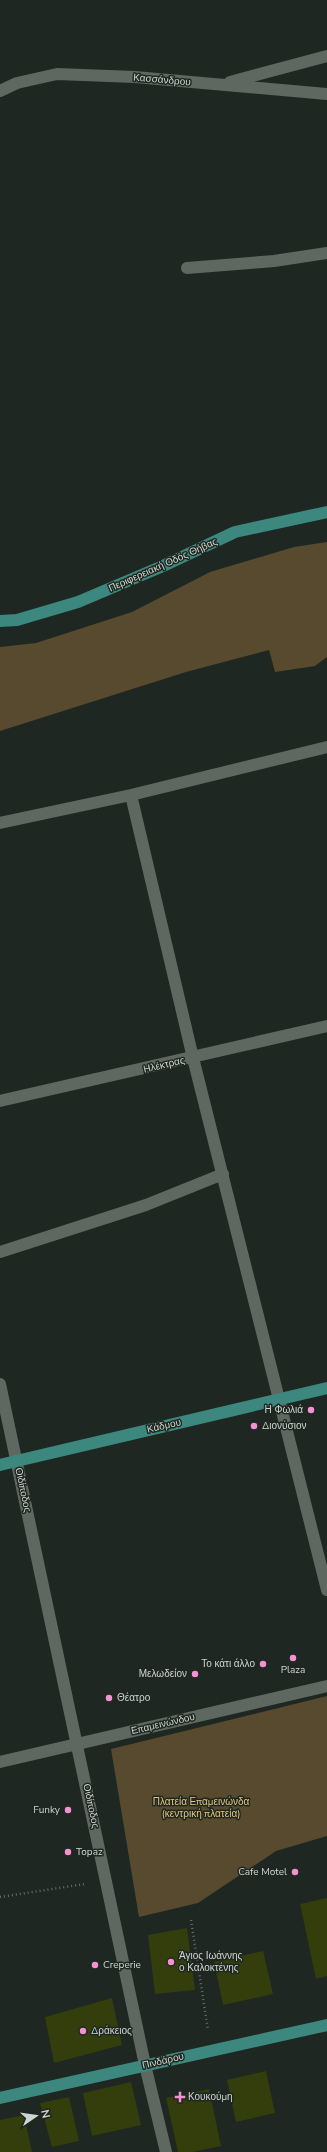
<svg xmlns="http://www.w3.org/2000/svg" width="327" height="2152" font-family="'Nunito Sans',sans-serif">
	<rect width="100%" height="100%" fill="#1e2721"/>
	<!-- green -->
	<path fill="#574a2f" d="M327 542V657L315 666 275 672 269 650 186 672 0 731V647L36 643 132 612 210 572 294 547Z
		M327 1696V1836L276 1851 198 1903 139 1917 111 1749Z"/>
	<!-- building -->
	<path fill="#343d0c" d="M327 1898V1976L316 1979 300 1904Z
		M187 1928 195 1990 155 1994 148 1935Z
		M263 1951 273 1994 223 2005 214 1962Z
		M112 1998 122 2045 54 2063 45 2017Z
		M266 2071 275 2113 236 2122 227 2080Z
		M131 2082 141 2125 92 2136 83 2093Z
		M209 2089 221 2146 192 2152H178L166 2098Z
		M69 2097 79 2141 52 2147 40 2103Z
		M24 2115 32 2152H0V2120Z"/>
	<g fill="none" stroke-linecap="round" stroke-linejoin="round">
		<!-- path -->
		<path stroke="#656d67" stroke-width="2.5" stroke-dasharray="1 3" stroke-linecap="butt" d="M0 1897 85 1884
			M191 1920 208 2030"/>
		<!-- minor -->
		<path stroke="#5e6860" stroke-width="12" d="M230 82 327 56
			M0 91 17 83 57 74 135 77 327 94
			M187 268 274 261 327 253
			M131 795 193 1058 327 1590
			M0 823 131 795 327 747
			M0 1101 327 1026
			M0 1252 146 1205 223 1174
			M0 1384 145 2065 166 2152
			M0 1762 327 1686"/>
		<!-- major -->
		<path stroke="#3c887f" stroke-width="12" d="M0 621 17 620 78 602 163 566 235 532 327 512
			M0 1465 327 1388
			M0 2098 327 2025"/>
	</g>
	<!-- markers -->
	<g fill="#f591d2" stroke="#1e2721" stroke-width="1.5">
		<circle cx="311" cy="1410" r="4"/>
		<circle cx="254" cy="1426" r="4"/>
		<circle cx="293" cy="1658" r="4"/>
		<circle cx="263" cy="1664" r="4"/>
		<circle cx="195" cy="1674" r="4"/>
		<circle cx="109" cy="1698" r="4"/>
		<circle cx="68" cy="1810" r="4"/>
		<circle cx="68" cy="1852" r="4"/>
		<circle cx="295" cy="1872" r="4"/>
		<circle cx="171" cy="1962" r="4"/>
		<circle cx="95" cy="1965" r="4"/>
		<circle cx="83" cy="2031" r="4"/>
		<path d="M178 2091h4v4h4v4h-4v4h-4v-4h-4v-4h4z"/>
	</g>
	<g text-anchor="middle" dominant-baseline="central" stroke-width="3" stroke-linejoin="round" paint-order="stroke">
		<!-- street labels -->
		<g font-size="10" fill="#cfd5d0" stroke="#1e2721">
			<text transform="translate(162 80) rotate(5)">Κασσάνδρου</text>
			<text transform="translate(163 565) rotate(-24)">Περιφερειακή Οδός Θήβας</text>
			<text transform="translate(164 1065) rotate(-13)">Ηλέκτρας</text>
			<text transform="translate(164 1426) rotate(-13)">Κάδμου</text>
			<text transform="translate(23 1490) rotate(78)">Οιδίποδος</text>
			<text transform="translate(163 1724) rotate(-13)">Επαμεινώνδου</text>
			<text transform="translate(91 1806) rotate(78)">Οιδίποδος</text>
			<text transform="translate(163 2061) rotate(-13)">Πινδάρου</text>
		</g>
		<!-- poi labels -->
		<g font-size="10" fill="#cfd5d0" stroke="#1e2721" text-anchor="start">
			<text x="303" y="1410" text-anchor="end">Η Φωλιά</text>
			<text x="262" y="1426">Διονύσιον</text>
			<text x="255" y="1664" text-anchor="end">Το κάτι άλλο</text>
			<text x="293" y="1670" text-anchor="middle">Plaza</text>
			<text x="187" y="1674" text-anchor="end">Μελωδείον</text>
			<text x="117" y="1698">Θέατρο</text>
			<text x="60" y="1810" text-anchor="end">Funky</text>
			<text x="76" y="1852">Topaz</text>
			<text x="287" y="1872" text-anchor="end">Cafe Motel</text>
			<text x="179" y="1956">Άγιος Ιωάννης<tspan x="179" dy="12">ο Καλοκτένης</tspan></text>
			<text x="103" y="1965">Creperie</text>
			<text x="91" y="2031">Δράκειος</text>
			<text x="188" y="2097">Κουκούμη</text>
		</g>
		<!-- park labels -->
		<g font-size="10" fill="#e7c47b" stroke="#1e2721">
			<text x="201" y="1802">Πλατεία Επαμεινώνδα<tspan x="201" dy="12">(κεντρική πλατεία)</tspan></text>
		</g>
	</g>
	<!-- north arrow -->
	<g transform="translate(36 2116) rotate(77)" stroke="#1e2721" stroke-width="3" paint-order="stroke">
	<path d="M0-3L7 15L0 10L-7 15Z" fill="#cfd5d0"/>
	<text y="-6" font-size="11" font-weight="bold" text-anchor="middle" fill="#cfd5d0">N</text>
	</g>
</svg>
